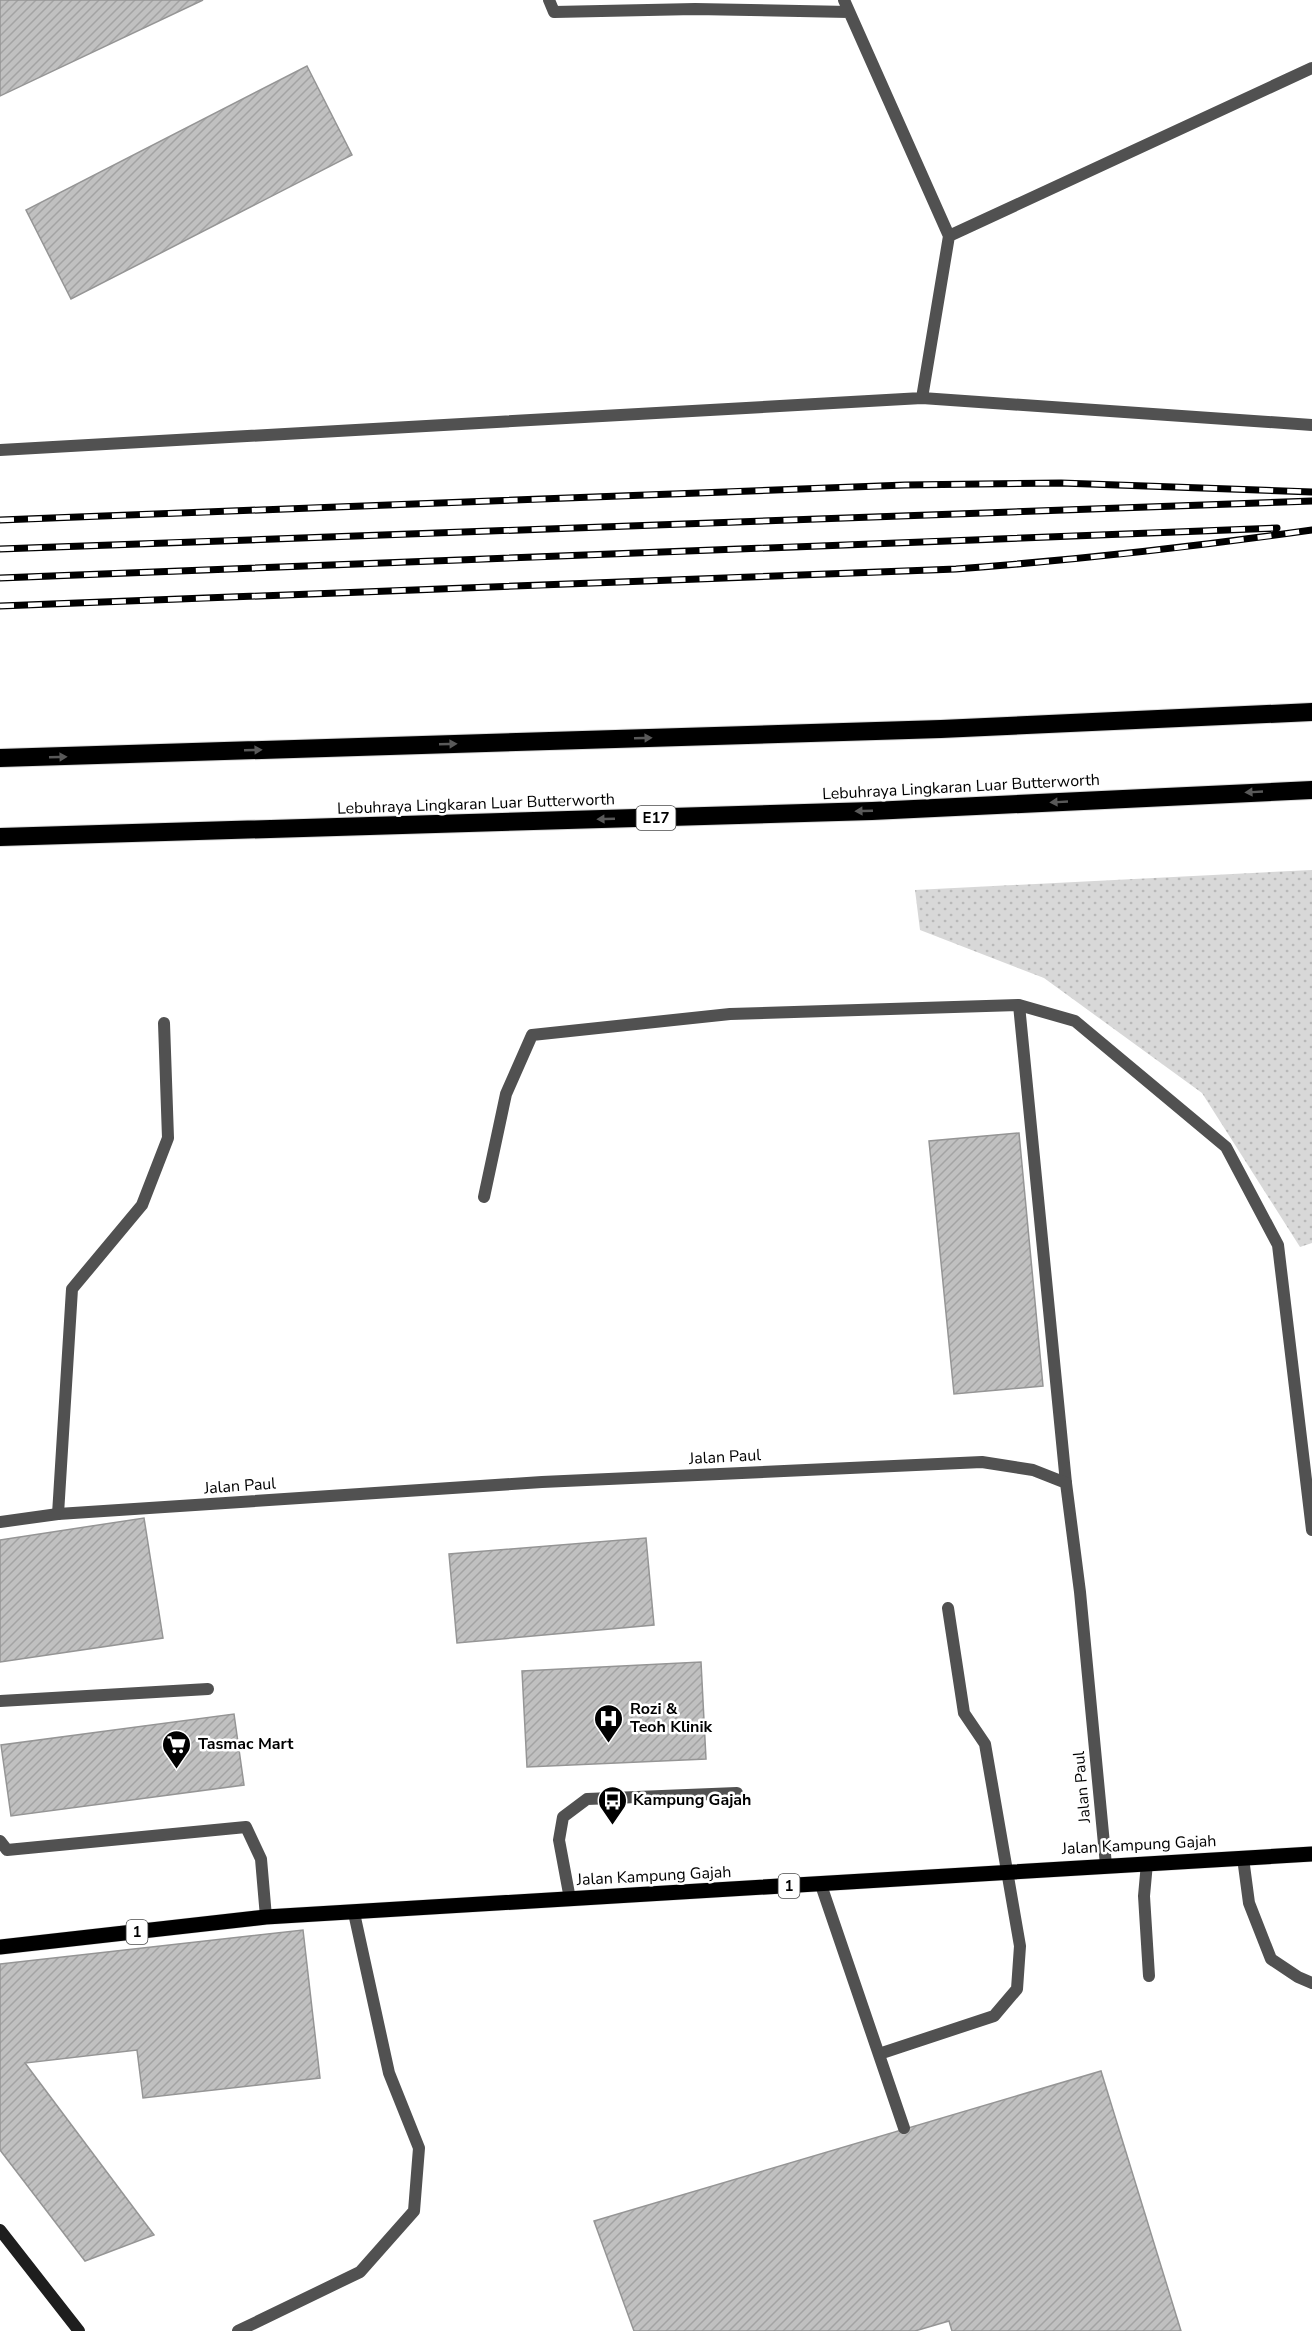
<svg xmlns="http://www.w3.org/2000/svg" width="1312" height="2331" font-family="'Nunito Sans',sans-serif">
	<defs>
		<pattern id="grass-dots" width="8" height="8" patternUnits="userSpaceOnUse" patternTransform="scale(1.5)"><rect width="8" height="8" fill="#d8d8d8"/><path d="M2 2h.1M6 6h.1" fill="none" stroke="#b8b8b8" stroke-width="1.8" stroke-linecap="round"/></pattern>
		<pattern id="building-hatch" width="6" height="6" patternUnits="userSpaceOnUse" patternTransform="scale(1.5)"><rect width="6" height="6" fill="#c0c0c0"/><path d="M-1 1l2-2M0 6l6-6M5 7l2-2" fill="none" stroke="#a3a3a3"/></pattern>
	</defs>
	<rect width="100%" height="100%" fill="#fff"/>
	<!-- grass -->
	<path fill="url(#grass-dots)" d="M1312 870V1243L1300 1247 1202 1093 1044 978 920 930 915 890Z"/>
	<!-- building -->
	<path fill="url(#building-hatch)" stroke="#959595" stroke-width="1.5" d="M0 0H203L0 96Z
		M307 66 352 155 71 299 26 210Z
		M1019 1133 1043 1386 954 1394 929 1141Z
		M144 1518 163 1638 0 1662V1540Z
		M646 1538 654 1625 457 1643 449 1554Z
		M701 1662 706 1759 527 1767 522 1671Z
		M234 1714 244 1785 11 1816 1 1745Z
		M303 1930 320 2078 143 2098 137 2050 25 2063 154 2235 85 2261 0 2150V1964Z
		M1101 2071 1181 2331H952L949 2321 915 2331H634L594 2221Z"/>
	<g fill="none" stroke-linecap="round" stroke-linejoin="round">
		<defs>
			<path id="primary" d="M0 1947 266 1917 1312 1854"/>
			<path id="highway" d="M0 758 941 729 1312 712
				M0 837 872 811 1312 790"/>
		</defs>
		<!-- primary casing -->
		<use href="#primary" stroke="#dbdbdb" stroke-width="16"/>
		<!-- highway casing -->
		<use href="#highway" stroke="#dbdbdb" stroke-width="20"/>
		<!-- lane -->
		<path stroke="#515151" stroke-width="12" d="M549 0 554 12 695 9 849 12
			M949 236 1312 68
			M922 398 1312 425
			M0 450 922 398 949 236 844 0
			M1019 1005 1066 1483
			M484 1197 506 1094 532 1035 730 1014 1019 1005 1075 1021 1226 1147 1278 1245 1312 1530
			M58 1514 72 1289 142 1205 168 1138 164 1023
			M0 1701 208 1689
			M0 1841 7 1850 246 1827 261 1859 266 1917
			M1243 1858 1249 1903 1271 1959 1298 1977 1312 1983
			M1147 1863 1144 1896 1149 1976
			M821 1885 904 2128
			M570 1899 559 1840 563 1817 587 1799 737 1793
			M879 2054 994 2016 1017 1989 1020 1946 985 1744 964 1713 948 1608
			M238 2331 360 2272 414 2211 419 2148 389 2073 354 1913"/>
		<!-- street -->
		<path stroke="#515151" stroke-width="12" d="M0 1522 58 1514 542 1482 982 1462 1033 1470 1066 1483 1080 1592 1106 1865"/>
		<!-- secondary -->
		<path stroke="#1e1e1e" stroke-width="12" d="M0 2230 79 2331"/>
		<!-- primary -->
		<use href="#primary" stroke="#000" stroke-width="15"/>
		<!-- highway -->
		<use href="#highway" stroke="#000" stroke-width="18"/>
		<defs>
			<path id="rail" d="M0 520 905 485 1061 483 1312 492
				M0 549 1312 501
				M0 578 1277 528
				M0 606 956 569C1075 560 1193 547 1312 530"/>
		</defs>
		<!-- rail casing -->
		<use href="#rail" stroke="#000" stroke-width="7"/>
		<!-- rail -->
		<use href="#rail" stroke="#fff" stroke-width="4.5" stroke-dasharray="14" stroke-linecap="butt"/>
	</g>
	<!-- one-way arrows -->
	<defs><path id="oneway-solid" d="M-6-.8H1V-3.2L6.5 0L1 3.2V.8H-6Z" transform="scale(1.5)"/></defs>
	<g fill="#595959">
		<use href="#oneway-solid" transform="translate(643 738) rotate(-2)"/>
		<use href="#oneway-solid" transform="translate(448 744) rotate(-2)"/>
		<use href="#oneway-solid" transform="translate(253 750) rotate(-2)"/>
		<use href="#oneway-solid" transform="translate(58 757) rotate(-2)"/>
		<use href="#oneway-solid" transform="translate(1254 792) rotate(177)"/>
		<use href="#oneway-solid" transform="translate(1059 802) rotate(177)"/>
		<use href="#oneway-solid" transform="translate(864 811) rotate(178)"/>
		<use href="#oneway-solid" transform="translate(606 819) rotate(178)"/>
	</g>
	<!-- icons -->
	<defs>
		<symbol id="hospital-pin" viewBox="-11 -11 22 30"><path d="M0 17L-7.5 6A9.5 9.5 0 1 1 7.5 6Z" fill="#000" stroke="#fff"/><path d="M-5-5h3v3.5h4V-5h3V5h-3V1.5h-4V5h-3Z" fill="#fff"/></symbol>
		<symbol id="supermarket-pin" viewBox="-11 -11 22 30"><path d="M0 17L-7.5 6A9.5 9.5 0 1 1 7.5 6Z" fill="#000" stroke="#fff"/><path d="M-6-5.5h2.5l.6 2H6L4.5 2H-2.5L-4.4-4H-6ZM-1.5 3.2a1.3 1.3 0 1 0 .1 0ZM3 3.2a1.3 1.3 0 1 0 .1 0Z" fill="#fff"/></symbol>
		<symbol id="bus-pin" viewBox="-11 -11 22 30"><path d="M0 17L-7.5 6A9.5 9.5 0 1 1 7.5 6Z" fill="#000" stroke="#fff"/><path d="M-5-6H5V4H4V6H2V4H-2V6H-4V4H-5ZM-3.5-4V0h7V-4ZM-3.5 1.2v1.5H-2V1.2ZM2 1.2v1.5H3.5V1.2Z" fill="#fff"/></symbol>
	</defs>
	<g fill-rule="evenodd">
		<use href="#hospital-pin" x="592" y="1702" width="33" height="45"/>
		<use href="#supermarket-pin" x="160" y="1728" width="33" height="45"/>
		<use href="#bus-pin" x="596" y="1784" width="33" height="45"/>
	</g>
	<g text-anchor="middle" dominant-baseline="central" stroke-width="5" stroke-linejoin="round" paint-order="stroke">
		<!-- shield labels -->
		<g fill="#fff" stroke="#4c4c4c" stroke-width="1.5">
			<rect x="636.5" y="806" width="39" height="24" rx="4.5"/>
			<rect x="778.5" y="1874" width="21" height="24" rx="4.5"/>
			<rect x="126.5" y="1920" width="21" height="24" rx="4.5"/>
		</g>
		<g font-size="15" font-weight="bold" fill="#000">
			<text x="656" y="818">E17</text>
			<text x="789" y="1886">1</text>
			<text x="137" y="1932">1</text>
		</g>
		<!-- street labels -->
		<g font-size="16" fill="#000" stroke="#fff">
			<text transform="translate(961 787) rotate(-3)">Lebuhraya Lingkaran Luar Butterworth</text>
			<text transform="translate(476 804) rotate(-2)">Lebuhraya Lingkaran Luar Butterworth</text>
			<text transform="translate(725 1457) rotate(-3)">Jalan Paul</text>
			<text transform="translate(240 1486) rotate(-4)">Jalan Paul</text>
			<text transform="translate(1082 1787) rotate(-95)">Jalan Paul</text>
			<text transform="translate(1139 1845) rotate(-3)">Jalan Kampung Gajah</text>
			<text transform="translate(654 1876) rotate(-3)">Jalan Kampung Gajah</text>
		</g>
		<!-- poi labels -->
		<g font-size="16" font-weight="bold" fill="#000" stroke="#fff" text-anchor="start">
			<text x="630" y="1709">Rozi &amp;<tspan x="630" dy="18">Teoh Klinik</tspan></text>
			<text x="198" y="1744">Tasmac Mart</text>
			<text x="633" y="1800">Kampung Gajah</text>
		</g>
	</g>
</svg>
